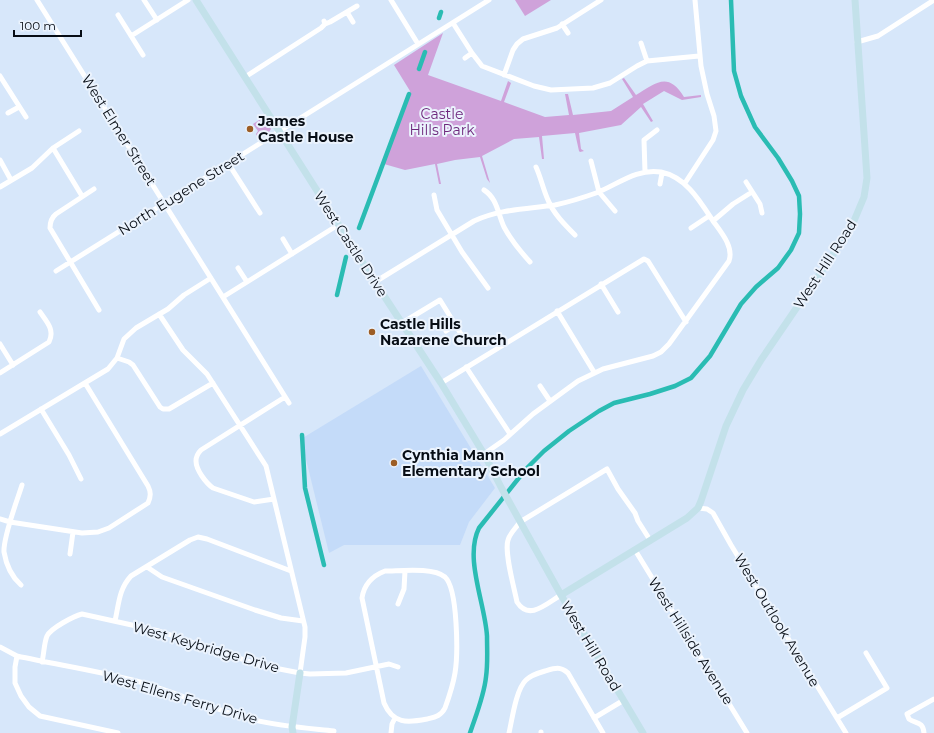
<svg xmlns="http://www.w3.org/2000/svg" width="934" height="733" font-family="Montserrat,sans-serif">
	<rect width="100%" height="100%" fill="#d7e7fa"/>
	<!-- built -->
	<path fill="#c4dbf9" d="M421 366 495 488 469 522 460 545H344L329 553 301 439Z"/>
	<!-- green -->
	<path fill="#cfa2da" d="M515 0H551L525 16Z
		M443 33 428 75 501 101 508 81 511 83 504 102 545 117 569 115 565 94H568L573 115 611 111 633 97 622 79 624 78 636 95C656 83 668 71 684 97L701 95V97L682 100 664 91 643 104 653 121 651 122 641 107 621 125 579 133 581 149 584 151 580 152 579 151 575 133 542 136 544 159H542L539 137 514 139 482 156 490 183 487 179 480 157 455 160 437 164 441 184H439L435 164 405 170 384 164 410 91 394 65Z
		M264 117 271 129 269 132 258 138 256 134 258 131 253 124Z"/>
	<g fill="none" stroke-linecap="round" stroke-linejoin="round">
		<!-- canal -->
		<path stroke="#2abcb3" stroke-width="4.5" d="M439 18 441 12
			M419 69 425 52
			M359 228 409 94
			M337 295 346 257
			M302 435 305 488 324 565
			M470 733C476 715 484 696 486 677 488 663 487 650 487 636 485 603 464 558 479 528L526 469 544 451 569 431 599 411 614 403 650 394 675 386 691 378 710 356 741 304 756 287 778 268 791 250 799 233 800 214 799 196 792 181 778 158 755 127 741 96 734 71 731 0"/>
		<!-- street -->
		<path stroke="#fff" stroke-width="5" d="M37 0 289 403
			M144 0 157 20
			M391 0 418 44
			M347 12 353 22
			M118 15 143 55
			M453 23 472 53 482 66 534 86 551 90 593 88 610 83 637 66 647 61 699 56
			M325 24 330 22 357 6
			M562 24 568 33
			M131 36 188 0
			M857 42 878 36 934 0
			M641 43 647 61
			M465 58 472 53
			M504 75 513 50 517 44 523 39 557 28 601 0
			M0 76 26 117
			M245 77 321 28 325 24 324 21
			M8 113 19 107
			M53 148 82 196
			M0 160 11 180
			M591 161 599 192 615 211
			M228 163 260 213
			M536 167C541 178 543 189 548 200 553 213 565 225 575 235
			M645 172 644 140 657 130
			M746 182 760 204 762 213
			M685 183 713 140 716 131 714 116 707 94 701 66 695 0
			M660 184 662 173
			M0 187 32 168 53 148 79 131
			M94 189 56 214C51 218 50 222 50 228L99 310
			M484 190C497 198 498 214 504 227 511 240 520 251 530 262
			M434 195 437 210 462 252 488 288
			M713 221 733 204 752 192
			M691 228 709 216
			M283 239 292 254
			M238 268 247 282
			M56 271 489 0
			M375 282 474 221C500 209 527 209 555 205 569 202 582 198 596 193 617 185 636 168 661 172 686 177 700 201 713 221 721 232 734 247 729 261L669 344 661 352 653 356 603 369 578 381 533 414 504 440 484 454
			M601 284 618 312
			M223 297 338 225
			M557 311 594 372
			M159 314 183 350 207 374 266 466 305 627V637L300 673
			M402 323 440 300 461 334
			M446 331 455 325
			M0 344 13 365
			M117 358 129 362 133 365 160 407 163 409H169L213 383
			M466 367 510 434
			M0 373 49 342C55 330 47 322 40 312
			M441 383 644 259 648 261 686 322
			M540 386 550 401
			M41 409 69 455 81 479
			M0 434 108 369 117 358 124 339 136 328 168 309 184 295 211 278
			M274 499 254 502 213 488C206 483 196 470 196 461 196 456 198 453 201 450L285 397
			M698 508 707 509 713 513 731 545 846 733
			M0 519 10 522 82 533 98 532 109 528 148 503C151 496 151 492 148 486L85 383
			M635 550 747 733
			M70 554 73 532
			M147 567 162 577 255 610 281 618 303 621
			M385 571C400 571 433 567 445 577 458 589 458 655 455 673 453 685 449 697 445 708 441 716 435 717 427 719 407 723 393 724 384 703L362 598C364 584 372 576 385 571Z
			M21 585C12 577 6 564 4 552 3 537 17 501 22 485
			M561 595C546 604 529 621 517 602 514 587 504 552 508 540 510 533 516 528 520 522L607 469 618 489 635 513 638 521 650 540
			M398 604 404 589 405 571
			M115 621C119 603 119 589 131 576L190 540 198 537 207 539 291 571
			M0 647 17 656C58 665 100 671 140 682 177 693 212 709 250 719 277 726 306 728 334 731
			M17 656 15 667V683L21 696 29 707 40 716 118 733
			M42 662C44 654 44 643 47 636 51 628 74 616 82 614L159 631 259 665 300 673 310 674 346 673 389 664 398 667
			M594 718 624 700
			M837 718 887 688 866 653
			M541 732V733
			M391 733 392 724 395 718
			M509 733C512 720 516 689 526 680 531 675 538 673 545 671 555 668 560 666 568 673L603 733
			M924 733C923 721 916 724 909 719L907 714 934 699"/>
		<!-- secondary -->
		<path stroke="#c3e1ea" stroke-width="7" d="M196 0 375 282 441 383 484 454 502 489 561 595 643 733
			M561 595 687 518 698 508 701 501 726 426 743 390 761 360 851 228 864 197 867 178 855 0
			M293 733 292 727 300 673"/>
	</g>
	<!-- markers -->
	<g fill="#9c5d25" stroke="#ebf3fd" stroke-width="1.5">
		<circle cx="250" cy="129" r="4"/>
		<circle cx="372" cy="332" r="4"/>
		<circle cx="394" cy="463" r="4"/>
	</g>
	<g text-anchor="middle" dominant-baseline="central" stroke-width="4" stroke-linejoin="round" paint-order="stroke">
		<!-- park labels -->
		<g font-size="14" fill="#6d287c" stroke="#ebf3fd">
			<text x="442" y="114">Castle<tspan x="442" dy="16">Hills Park</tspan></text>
		</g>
		<!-- poi labels -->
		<g font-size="14" font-weight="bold" fill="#070d15" stroke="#ebf3fd" text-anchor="start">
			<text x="258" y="121">James<tspan x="258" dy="16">Castle House</tspan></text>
			<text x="380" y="324">Castle Hills<tspan x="380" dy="16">Nazarene Church</tspan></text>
			<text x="402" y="455">Cynthia Mann<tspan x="402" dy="16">Elementary School</tspan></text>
		</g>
		<!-- street labels -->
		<g font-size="14" fill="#070d15" stroke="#ebf3fd">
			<text transform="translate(119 130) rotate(58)">West Elmer Street</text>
			<text transform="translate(181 193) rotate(-32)">North Eugene Street</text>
			<text transform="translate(351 244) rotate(57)">West Castle Drive</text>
			<text transform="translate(825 264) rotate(-57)">West Hill Road</text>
			<text transform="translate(777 620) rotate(59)">West Outlook Avenue</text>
			<text transform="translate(691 641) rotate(58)">West Hillside Avenue</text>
			<text transform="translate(591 646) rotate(59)">West Hill Road</text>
			<text transform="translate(206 647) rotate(16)">West Keybridge Drive</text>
			<text transform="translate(180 697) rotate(16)">West Ellens Ferry Drive</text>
		</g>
	</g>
	<!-- scale -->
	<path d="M14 30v6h67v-6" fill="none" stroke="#070d15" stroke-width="2"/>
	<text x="20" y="30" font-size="12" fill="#070d15" stroke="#ebf3fd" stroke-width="3" paint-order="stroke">100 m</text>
</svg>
